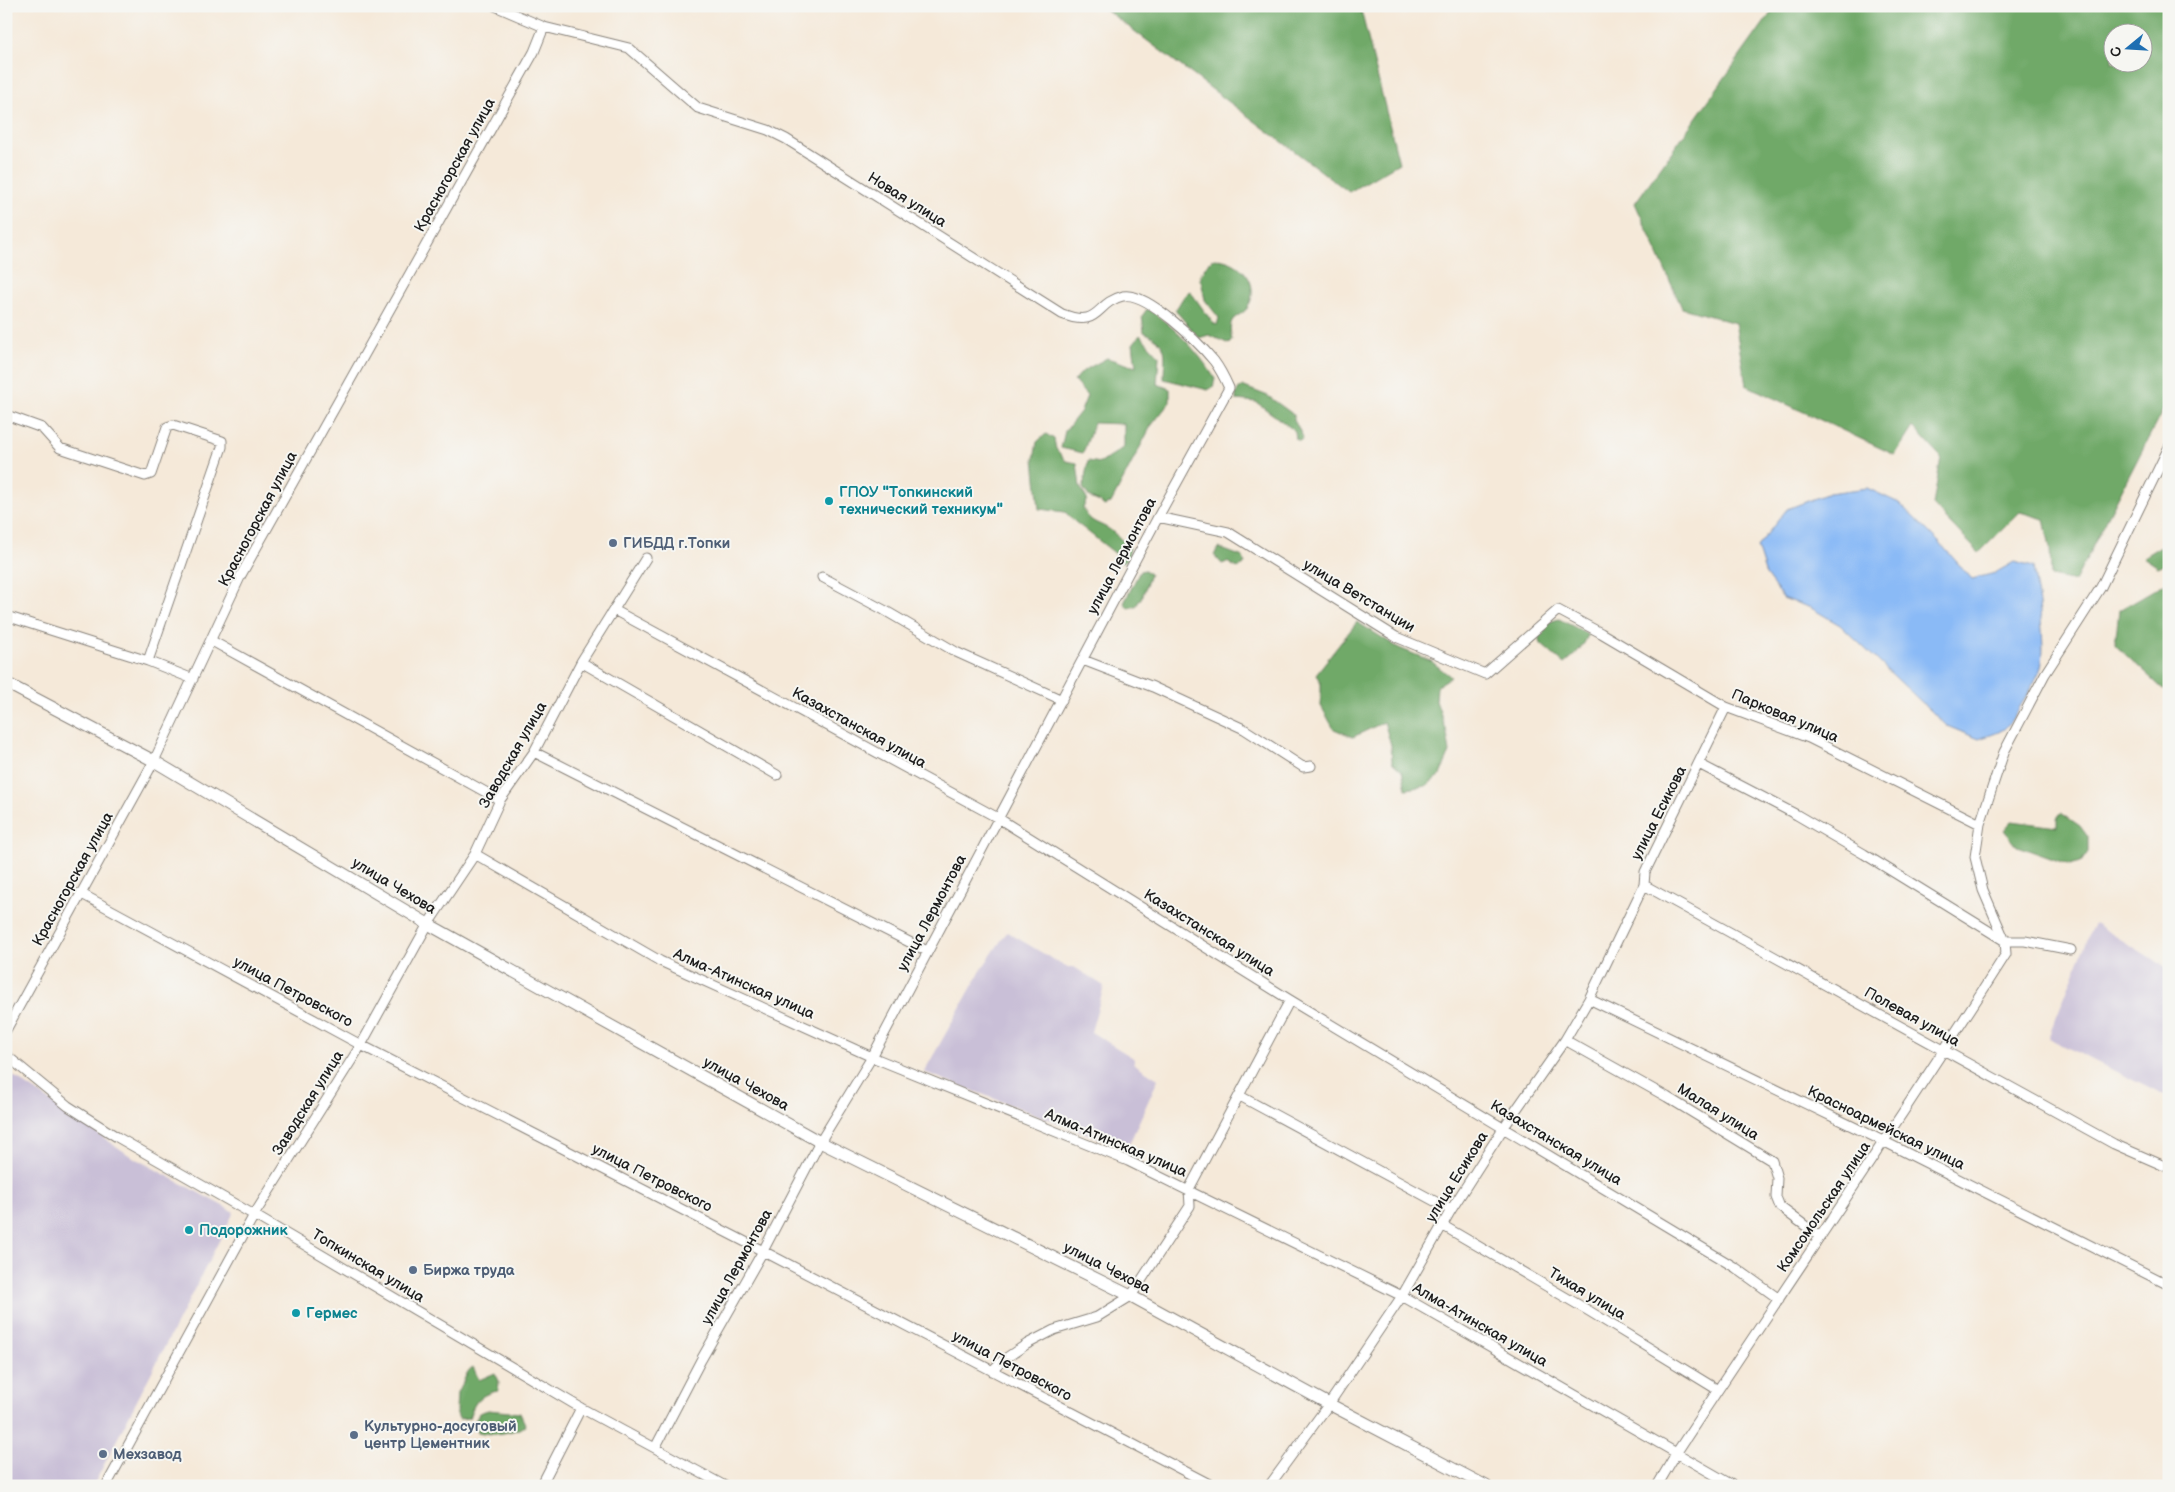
<svg xmlns="http://www.w3.org/2000/svg" width="2175" height="1492" font-family="'Balsamiq Sans',sans-serif">
	<rect width="100%" height="100%" fill="#f6f6f2"/>
	<filter id="ink" filterUnits="userSpaceOnUse"><feTurbulence type="fractalNoise" baseFrequency=".02" numOctaves="2"/><feDisplacementMap in="SourceGraphic" scale="10" xChannelSelector="R" yChannelSelector="G"/><feConvolveMatrix kernelMatrix="1 2 1 2 8 2 1 2 1" color-interpolation-filters="sRGB"/></filter>
	<filter id="wash" filterUnits="userSpaceOnUse"><feTurbulence type="fractalNoise" baseFrequency=".0096" numOctaves="4" result="noise"/><feDisplacementMap in="SourceGraphic" scale="20" xChannelSelector="R" yChannelSelector="G"/><feGaussianBlur stdDeviation="1.12" result="paint"/><feColorMatrix in="noise" values="0 0 0 0 0 0 0 0 0 0 0 0 0 0 0 0 0 1.4 0 .05"/><feComposite in="paint" operator="in"/></filter>
	<g filter="url(#wash)">
		<rect width="100%" height="100%" fill="#f5e9d9"/>
		<!-- industrial -->
		<path fill="#c9bfd7" d="M2094 923 2169 969V1098L2048 1038Z
			M1007 932 1066 967H1074L1104 986 1091 1032 1135 1059 1133 1063 1158 1079 1127 1149 924 1072 983 967Z
			M6 1071 129 1155 234 1212 93 1486H6Z"/>
		<!-- forest -->
		<path fill="#6fa968" stroke="#466242" fill-rule="evenodd" d="M1101 6H1360L1399 163 1349 192Z
			M1776 6H2169V398L2075 581 2051 576 2050 548 2044 519 2020 512 1979 553 1933 505 1941 457 1913 427 1895 455 1746 385 1735 323 1682 308 1635 203ZM2112 32H2142V62H2112Z
			M1213 259C1237 258 1261 280 1249 305 1246 313 1236 315 1232 321 1229 327 1231 335 1232 340L1229 344 1209 335 1199 338 1175 310C1181 303 1182 296 1190 291L1213 323 1217 325 1219 318 1205 300 1200 276 1208 263Z
			M1147 309C1172 324 1200 353 1215 379L1213 387 1208 390 1164 379C1164 353 1171 345 1144 332L1142 316Z
			M1140 335 1159 356 1157 384 1170 389V402L1151 426 1111 503 1104 506 1100 502 1090 498 1083 488 1088 461 1101 463 1124 447V424L1094 423 1083 453 1061 448 1065 431 1081 411 1087 396 1074 381 1083 371 1107 358 1136 367 1133 344Z
			M1242 386 1268 396 1294 415V420L1303 437 1300 441 1296 439 1295 431 1256 402 1236 400V393Z
			M1046 434 1054 439 1056 449 1066 461 1077 463 1080 487 1087 499 1083 508C1090 525 1101 522 1113 532 1118 537 1125 542 1130 548L1128 559 1121 563 1116 554 1074 521 1065 512 1039 509 1034 459 1037 442Z
			M2169 541V562L2158 567 2143 557Z
			M1219 548 1243 557 1245 563 1243 566 1237 568 1227 562 1222 564 1214 555Z
			M1145 570 1150 574 1143 595 1136 606 1128 608 1124 603 1140 571Z
			M2169 581V691L2164 690 2115 645 2119 610Z
			M1559 619 1588 634C1585 646 1574 656 1564 664L1541 644 1538 633 1548 622Z
			M1357 622 1399 648 1431 661 1451 677 1437 686 1436 701 1446 729 1450 752 1440 775 1426 786 1406 789 1402 771 1392 762 1391 745 1384 722 1353 737 1334 729 1321 706V684L1316 674Z
			M2061 813 2080 826 2088 837V852L2081 862 2070 865 2017 846 2004 830 2012 821 2057 827V818Z
			M473 1367 479 1380 495 1373 499 1381 498 1391C480 1394 474 1402 469 1418L459 1419 456 1411 457 1392C465 1384 464 1372 473 1367Z
			M488 1410 520 1413 526 1426C511 1433 494 1436 478 1432L475 1421 479 1413Z"/>
		<!-- water -->
		<path fill="#8abaf6" stroke="#536b89" d="M1867 488 1899 503 1938 541 1972 579 1995 573 2014 562 2033 567C2037 591 2047 645 2041 667 2039 676 2011 724 2004 729 1997 734 1986 736 1979 739L1947 726 1840 625 1811 608 1783 598 1766 575 1757 547 1787 509 1829 493Z"/>
	</g>
	<g filter="url(#ink)">
		<g fill="none" stroke-linecap="round" stroke-linejoin="round">
			<defs>
				<path id="minor" d="M495 6 544 27 629 48 698 108 768 130 786 139 1062 314C1101 329 1094 303 1123 296 1147 291 1199 343 1214 361 1220 369 1225 379 1229 388L1158 517 872 1057 820 1142 763 1251 701 1360 655 1448
					M6 415 42 428 60 448 145 476 151 474 167 427 173 425 222 441V447L148 661 193 679
					M1158 517 1228 532 1396 637 1485 674 1558 610 1601 633 1726 707 1809 738 1980 824
					M822 577 884 610 956 652 1062 700
					M614 610 998 818 1290 1000 1736 1268 1779 1299
					M6 616 148 661
					M212 641 500 800
					M1083 660 1153 687 1244 729 1303 767 1311 766
					M581 662 777 775
					M534 752 927 951
					M1699 764 1797 815 1864 854 2005 941H2025L2071 950
					M475 854 660 961 872 1057 1128 1161 1402 1296 1734 1486
					M1644 885 2114 1144 2169 1168
					M80 893 361 1045 763 1251 1213 1486
					M1589 999 1885 1142 2169 1285
					M6 1030 154 761 241 575 534 52 544 27
					M1565 1040 1667 1097 1772 1161 1777 1178 1776 1197 1780 1207 1819 1236
					M6 1055 68 1106 117 1137 254 1215 581 1408 725 1486
					M1240 1096 1451 1210
					M1442 1225 1589 1311 1718 1390
					M992 1371 1003 1360 1027 1344 1054 1330 1097 1317 1131 1296 1190 1206 1189 1189 1290 1000
					M106 1486 254 1215 361 1045 428 924 475 854 500 800 534 752 581 662 646 558
					M541 1486 581 1408
					M1269 1486 1329 1404 1402 1296 1451 1210 1504 1127 1565 1040 1589 999 1644 885 1645 872 1726 707
					M1657 1486 1677 1452C1786 1286 1899 1122 2006 954L2005 941 1983 890 1975 857 1980 824 2004 752 2045 674 2101 587 2169 447"/>
				<path id="tertiary" d="M6 683 154 761 428 924 820 1142 1131 1296 1329 1404 1486 1486"/>
			</defs>
			<!-- minor casing -->
			<use href="#minor" stroke="#88827a" stroke-width="11"/>
			<!-- tertiary casing -->
			<use href="#tertiary" stroke="#88827a" stroke-width="13"/>
			<!-- minor -->
			<use href="#minor" stroke="#fff" stroke-width="9"/>
			<!-- tertiary -->
			<use href="#tertiary" stroke="#fff" stroke-width="11"/>
		</g>
	</g>
	<!-- markers -->
	<g fill="#0f9aa8" stroke="#f6f6f2" stroke-width="2">
		<circle cx="829" cy="501" r="5"/>
		<circle cx="189" cy="1230" r="5"/>
		<circle cx="296" cy="1313" r="5"/>
	</g>
	<g fill="#5c6f8a" stroke="#f6f6f2" stroke-width="2">
		<circle cx="613" cy="543" r="5"/>
		<circle cx="413" cy="1270" r="5"/>
		<circle cx="354" cy="1435" r="5"/>
		<circle cx="103" cy="1454" r="5"/>
	</g>
	<g text-anchor="middle" dominant-baseline="central" stroke-width="4" stroke-linejoin="round" paint-order="stroke">
		<!-- street labels -->
		<g font-size="15" fill="#1c1c1c" stroke="#f6f6f2">
			<text transform="translate(455 165) rotate(-61)">Красногорская улица</text>
			<text transform="translate(907 200) rotate(32)">Новая улица</text>
			<text transform="translate(258 519) rotate(-62)">Красногорская улица</text>
			<text transform="translate(1122 556) rotate(-62)">улица Лермонтова</text>
			<text transform="translate(1359 596) rotate(31)">улица Ветстанции</text>
			<text transform="translate(1785 716) rotate(23)">Парковая улица</text>
			<text transform="translate(859 728) rotate(29)">Казахстанская улица</text>
			<text transform="translate(513 755) rotate(-60)">Заводская улица</text>
			<text transform="translate(1659 813) rotate(-63)">улица Есикова</text>
			<text transform="translate(73 879) rotate(-61)">Красногорская улица</text>
			<text transform="translate(394 886) rotate(31)">улица Чехова</text>
			<text transform="translate(932 913) rotate(-62)">улица Лермонтова</text>
			<text transform="translate(1209 933) rotate(32)">Казахстанская улица</text>
			<text transform="translate(744 984) rotate(24)">Алма-Атинская улица</text>
			<text transform="translate(293 992) rotate(28)">улица Петровского</text>
			<text transform="translate(1912 1017) rotate(29)">Полевая улица</text>
			<text transform="translate(746 1084) rotate(29)">улица Чехова</text>
			<text transform="translate(308 1103) rotate(-58)">Заводская улица</text>
			<text transform="translate(1718 1112) rotate(32)">Малая улица</text>
			<text transform="translate(1886 1128) rotate(26)">Красноармейская улица</text>
			<text transform="translate(1116 1143) rotate(23)">Алма-Атинская улица</text>
			<text transform="translate(1556 1143) rotate(31)">Казахстанская улица</text>
			<text transform="translate(1457 1177) rotate(-58)">улица Есикова</text>
			<text transform="translate(652 1178) rotate(27)">улица Петровского</text>
			<text transform="translate(1824 1207) rotate(-56)">Комсомольская улица</text>
			<text transform="translate(368 1266) rotate(31)">Топкинская улица</text>
			<text transform="translate(737 1267) rotate(-61)">улица Лермонтова</text>
			<text transform="translate(1107 1268) rotate(27)">улица Чехова</text>
			<text transform="translate(1587 1294) rotate(31)">Тихая улица</text>
			<text transform="translate(1480 1325) rotate(30)">Алма-Атинская улица</text>
			<text transform="translate(1012 1366) rotate(28)">улица Петровского</text>
		</g>
		<!-- culture labels -->
		<g font-size="15" font-weight="bold" fill="#0d838f" stroke="#f6f6f2" text-anchor="start">
			<text x="839" y="492">ГПОУ "Топкинский<tspan x="839" dy="17">технический техникум"</tspan></text>
			<text x="199" y="1230">Подорожник</text>
			<text x="306" y="1313">Гермес</text>
		</g>
		<!-- service labels -->
		<g font-size="15" font-weight="bold" fill="#4e5e75" stroke="#f6f6f2" text-anchor="start">
			<text x="623" y="543">ГИБДД г.Топки</text>
			<text x="423" y="1270">Биржа труда</text>
			<text x="364" y="1426">Культурно-досуговый<tspan x="364" dy="17">центр Цементник</tspan></text>
			<text x="113" y="1454">Мехзавод</text>
		</g>
	</g>
	<!-- margin -->
	<rect width="2175" height="1492" fill="none" stroke="#f6f6f2" stroke-width="25"/>
	<!-- north arrow -->
	<g transform="translate(2128 48) rotate(252)"><circle r="24" fill="#f6f6f2" stroke="#9f9f9c"/>
	<path d="M0-4L9 19L0 12L-9 19Z" fill="#1f6fb2"/>
	<text y="-8" font-size="14" font-weight="bold" text-anchor="middle" fill="#1c1c1c">С</text>
	</g>
</svg>
